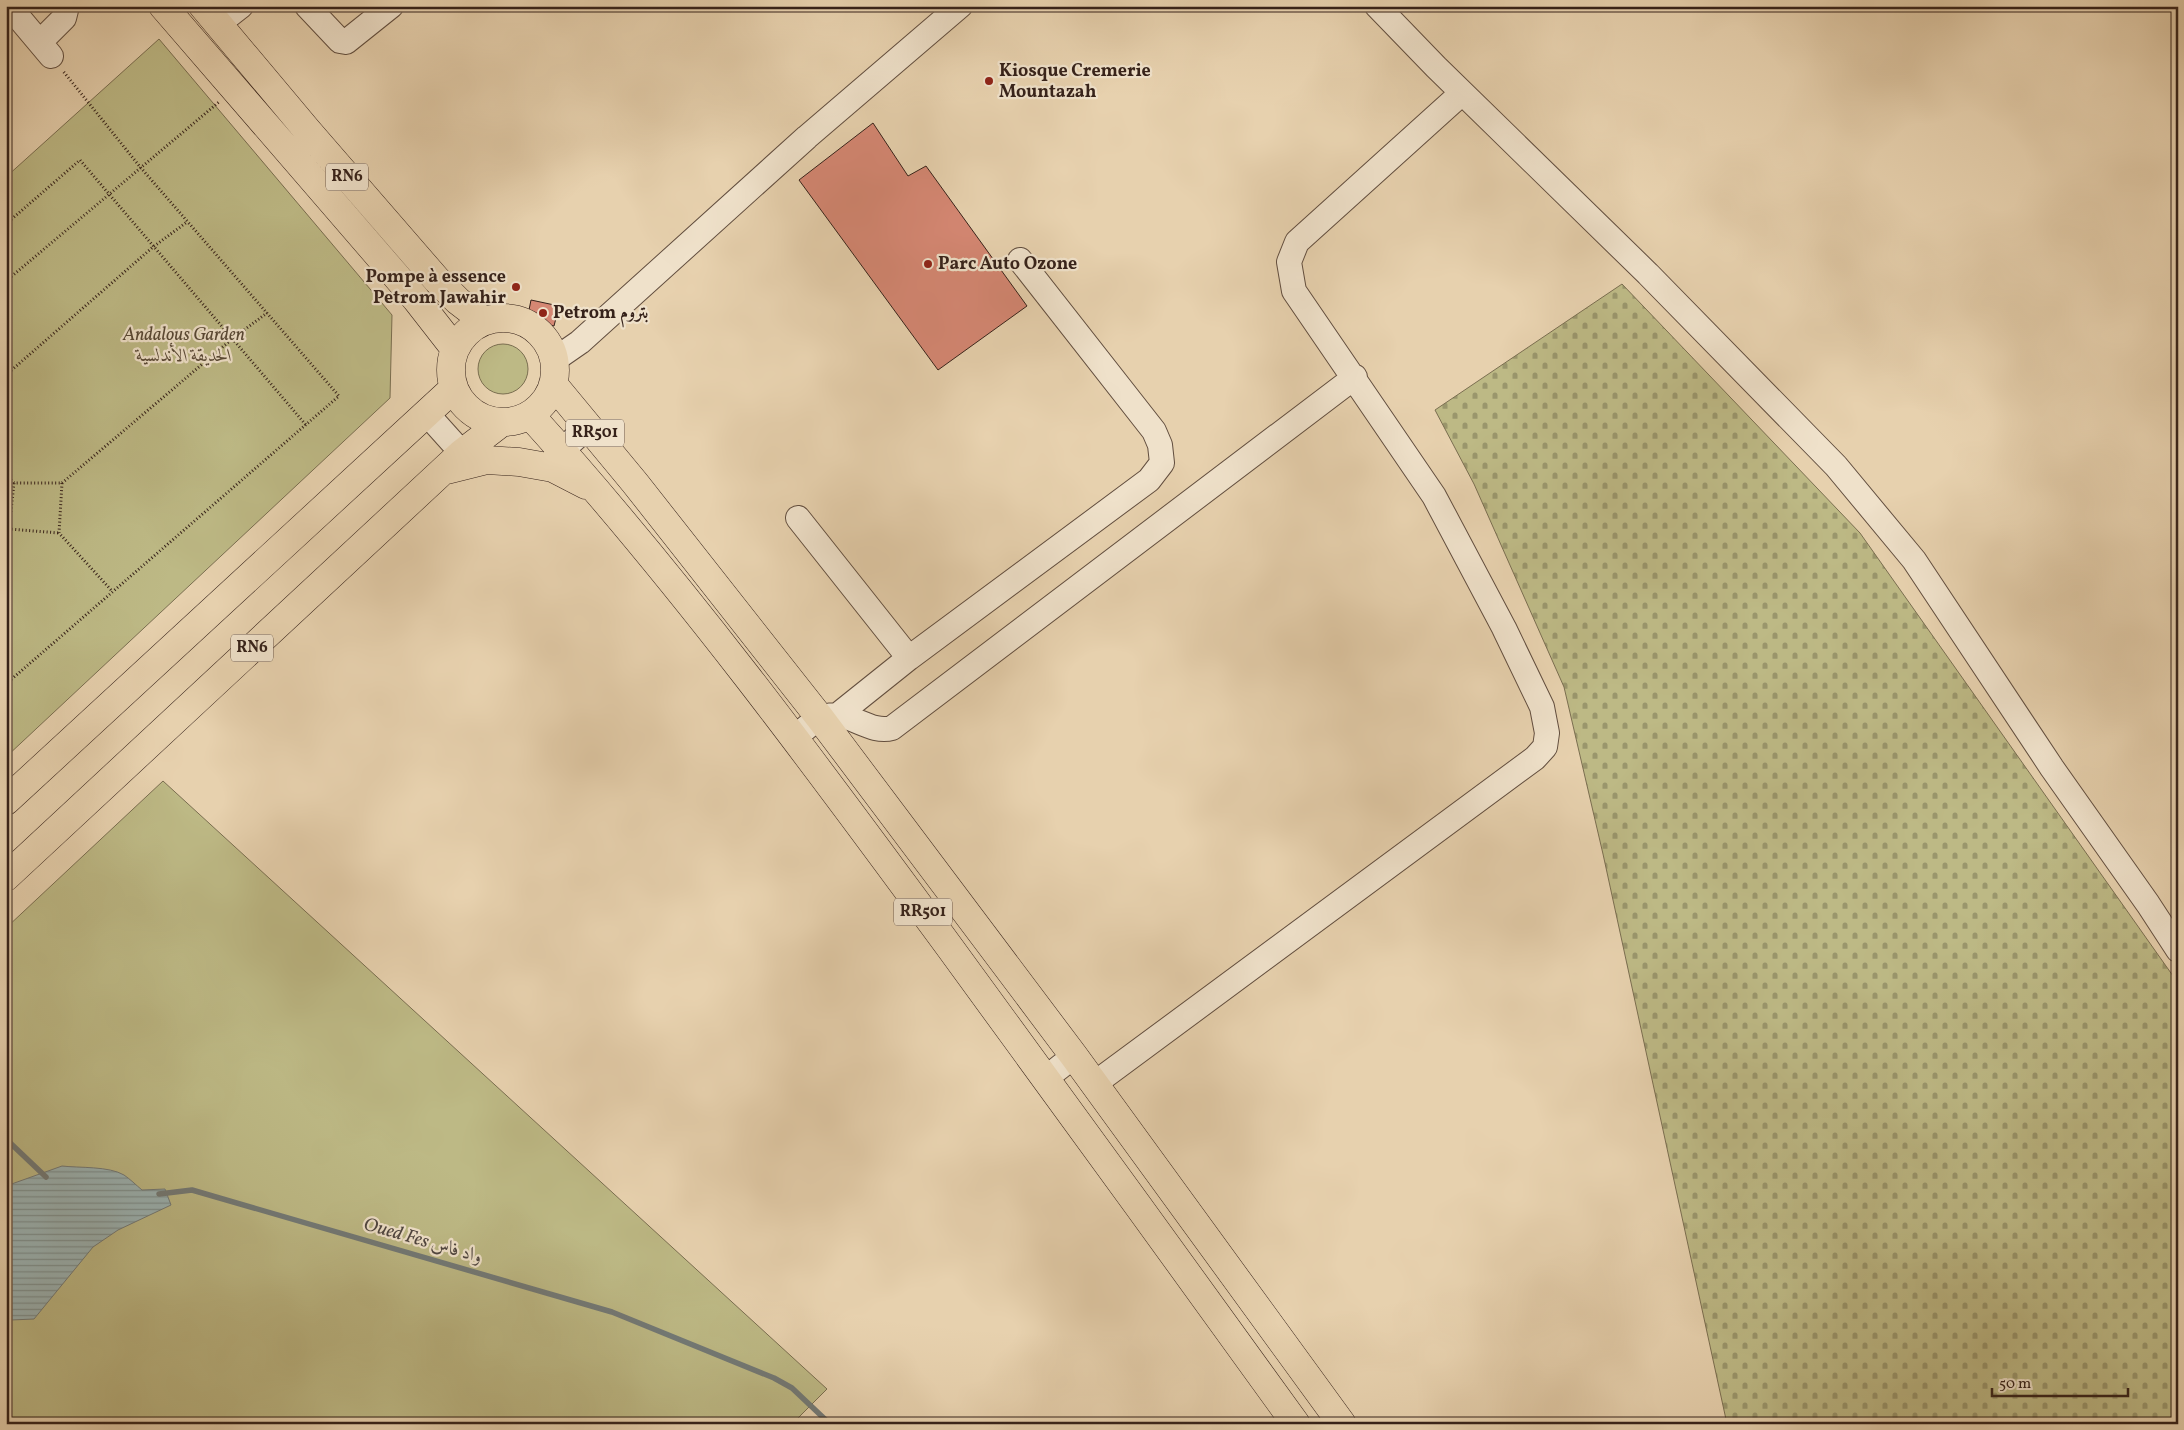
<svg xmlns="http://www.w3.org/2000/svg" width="2184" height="1430" font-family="Vollkorn,Amiri,serif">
	<defs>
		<pattern id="cemetery-stones" width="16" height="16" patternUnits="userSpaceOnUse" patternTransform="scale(1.25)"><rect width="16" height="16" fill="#bdb985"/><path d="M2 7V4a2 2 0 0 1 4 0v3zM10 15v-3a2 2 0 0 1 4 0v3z" fill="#9a966c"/></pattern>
		<pattern id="water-rules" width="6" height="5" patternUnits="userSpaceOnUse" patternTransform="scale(1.25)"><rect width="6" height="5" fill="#9bb4b5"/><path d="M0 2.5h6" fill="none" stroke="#7f9292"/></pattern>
	</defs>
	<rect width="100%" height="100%" fill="#e7d1ae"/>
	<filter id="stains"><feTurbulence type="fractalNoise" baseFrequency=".004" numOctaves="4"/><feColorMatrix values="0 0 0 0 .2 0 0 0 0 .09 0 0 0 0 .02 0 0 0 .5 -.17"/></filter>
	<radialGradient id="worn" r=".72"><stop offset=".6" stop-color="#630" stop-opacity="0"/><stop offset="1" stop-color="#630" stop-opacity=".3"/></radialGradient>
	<!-- green -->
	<path fill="#bdb985" stroke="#7a6e50" d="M159 39 392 315 390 398 6 757V177Z
		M478 369a25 25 0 1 1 50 0a25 25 0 1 1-50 0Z
		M163 781 827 1389 792 1424H6V928Z"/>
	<!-- cemetery -->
	<path fill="url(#cemetery-stones)" stroke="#7a6e50" d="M1622 284 1860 533 2178 983V1424H1727L1603 854 1564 687 1474 484 1435 410Z"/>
	<!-- water -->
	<path fill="url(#water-rules)" stroke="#737a77" d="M62 1166C79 1168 109 1166 124 1175 130 1179 136 1185 142 1190L165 1189 171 1205 118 1230 93 1247 34 1319 11 1320 6 1318V1186Z"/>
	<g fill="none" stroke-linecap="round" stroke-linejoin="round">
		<!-- stream -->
		<path stroke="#737a77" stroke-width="5.5" d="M6 1139 46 1177
			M159 1194 192 1190 612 1312 774 1378 792 1388 830 1424"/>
	</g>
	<!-- building -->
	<path fill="#d58773" stroke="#36221a" d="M873 123 908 176 926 166 1027 306 938 370 799 180Z
		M531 300 559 306 554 326 527 320Z"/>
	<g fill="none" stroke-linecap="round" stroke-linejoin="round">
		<defs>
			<path id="minor" d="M9 6 51 56
				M307 6 340 41 346 42 391 6
				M1377 6 1436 67 1648 274 1836 466 1914 560 2052 768 2148 904 2178 950
				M218 24 241 6
				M40 42 64 18 67 6
				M554 360 580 342 807 137 960 6
				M427 414 462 453
				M562 450 589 426
				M798 518 909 658
				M839 714 909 658 1149 480 1162 463 1160 445 1154 431 1020 260
				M794 738C802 732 810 723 819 719 846 705 867 735 892 728L1355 377
				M1046 1078 1074 1056
				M1094 1084 1535 758 1545 747 1547 733 1542 707 1504 628 1434 496 1294 291 1289 262 1297 242 1462 93"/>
			<path id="major" d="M163 6 416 299 455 349
				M203 6 307 130 437 280 458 301 484 321
				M451 370a52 52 0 1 1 104 0a52 52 0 1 1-104 0Z
				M553 384 635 483 820 718 1074 1056 1342 1424
				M530 415C681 582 815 764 948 945 1064 1104 1181 1264 1296 1424
				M447 470 487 460 519 462 553 468 586 485
				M6 801 454 388
				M6 877 462 453 501 423"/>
		</defs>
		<!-- minor casing -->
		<use href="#minor" stroke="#624e3f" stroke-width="26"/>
		<!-- major casing -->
		<use href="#major" stroke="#36221a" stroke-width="29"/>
		<!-- path -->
		<path stroke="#36221a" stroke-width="3" stroke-dasharray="1 2.5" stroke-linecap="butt" d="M6 224 80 160 306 425
			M6 281 219 102
			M6 375 153 247 187 222
			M6 475 14 483H62L59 533 112 591
			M14 483 9 529 59 533
			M62 483 232 339 267 313
			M6 684 339 396 141 168 63 71"/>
		<!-- minor -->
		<use href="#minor" stroke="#efe1ca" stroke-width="24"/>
		<!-- major -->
		<use href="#major" stroke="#e7d1ae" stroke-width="28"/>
	</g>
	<!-- markers -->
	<g fill="#8f2418" stroke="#efe1ca" stroke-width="2">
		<circle cx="989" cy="81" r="5"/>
		<circle cx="928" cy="264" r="5"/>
		<circle cx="516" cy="287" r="5"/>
		<circle cx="543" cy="313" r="5"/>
	</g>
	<g text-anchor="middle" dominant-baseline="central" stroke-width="4.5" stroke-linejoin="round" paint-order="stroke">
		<!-- shield labels -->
		<g fill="#efe1ca" stroke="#6e5b4f" stroke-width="1">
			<rect x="326" y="163.5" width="42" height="27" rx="4"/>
			<rect x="566" y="419.5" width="58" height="27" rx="4"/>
			<rect x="231" y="634.5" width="42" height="27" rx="4"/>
			<rect x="894" y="898.5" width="58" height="27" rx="4"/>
		</g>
		<g font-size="16" font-weight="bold" fill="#36221a">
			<text x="347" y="177">RN6</text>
			<text x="595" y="433">RR501</text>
			<text x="252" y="648">RN6</text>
			<text x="923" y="912">RR501</text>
		</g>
		<!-- poi labels -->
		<g font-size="18" font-weight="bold" fill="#36221a" stroke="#efe1ca" text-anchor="start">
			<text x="999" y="71">Kiosque Cremerie<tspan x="999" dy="21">Mountazah</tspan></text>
			<text x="938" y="264">Parc Auto Ozone</text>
			<text x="506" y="277" text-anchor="end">Pompe à essence<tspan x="506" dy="21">Petrom Jawahir</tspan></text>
			<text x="553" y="313">Petrom بتروم</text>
		</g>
		<!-- park labels -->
		<g font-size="18" font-style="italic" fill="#584835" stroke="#efe1ca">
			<text x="184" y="335">Andalous Garden<tspan x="184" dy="21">الحديقة الأندلسية</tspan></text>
		</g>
		<!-- water labels -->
		<g font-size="19" font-style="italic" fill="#4f4641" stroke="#efe1ca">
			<text transform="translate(423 1241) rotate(16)">Oued Fes واد فاس</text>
		</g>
	</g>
	<!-- margin -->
	<rect width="2184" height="1430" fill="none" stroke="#e7d1ae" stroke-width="25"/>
	<rect x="8" y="8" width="2169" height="1415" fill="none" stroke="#36221a" stroke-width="2.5"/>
	<rect x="12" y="12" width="2159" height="1405" fill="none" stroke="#36221a"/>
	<!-- scale -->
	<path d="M1992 1388v8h136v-8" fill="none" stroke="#36221a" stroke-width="2.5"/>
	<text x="1999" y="1388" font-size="15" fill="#36221a" stroke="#efe1ca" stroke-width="4" paint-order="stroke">50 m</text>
	<rect width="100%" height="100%" filter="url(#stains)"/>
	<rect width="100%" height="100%" fill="url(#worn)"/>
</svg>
